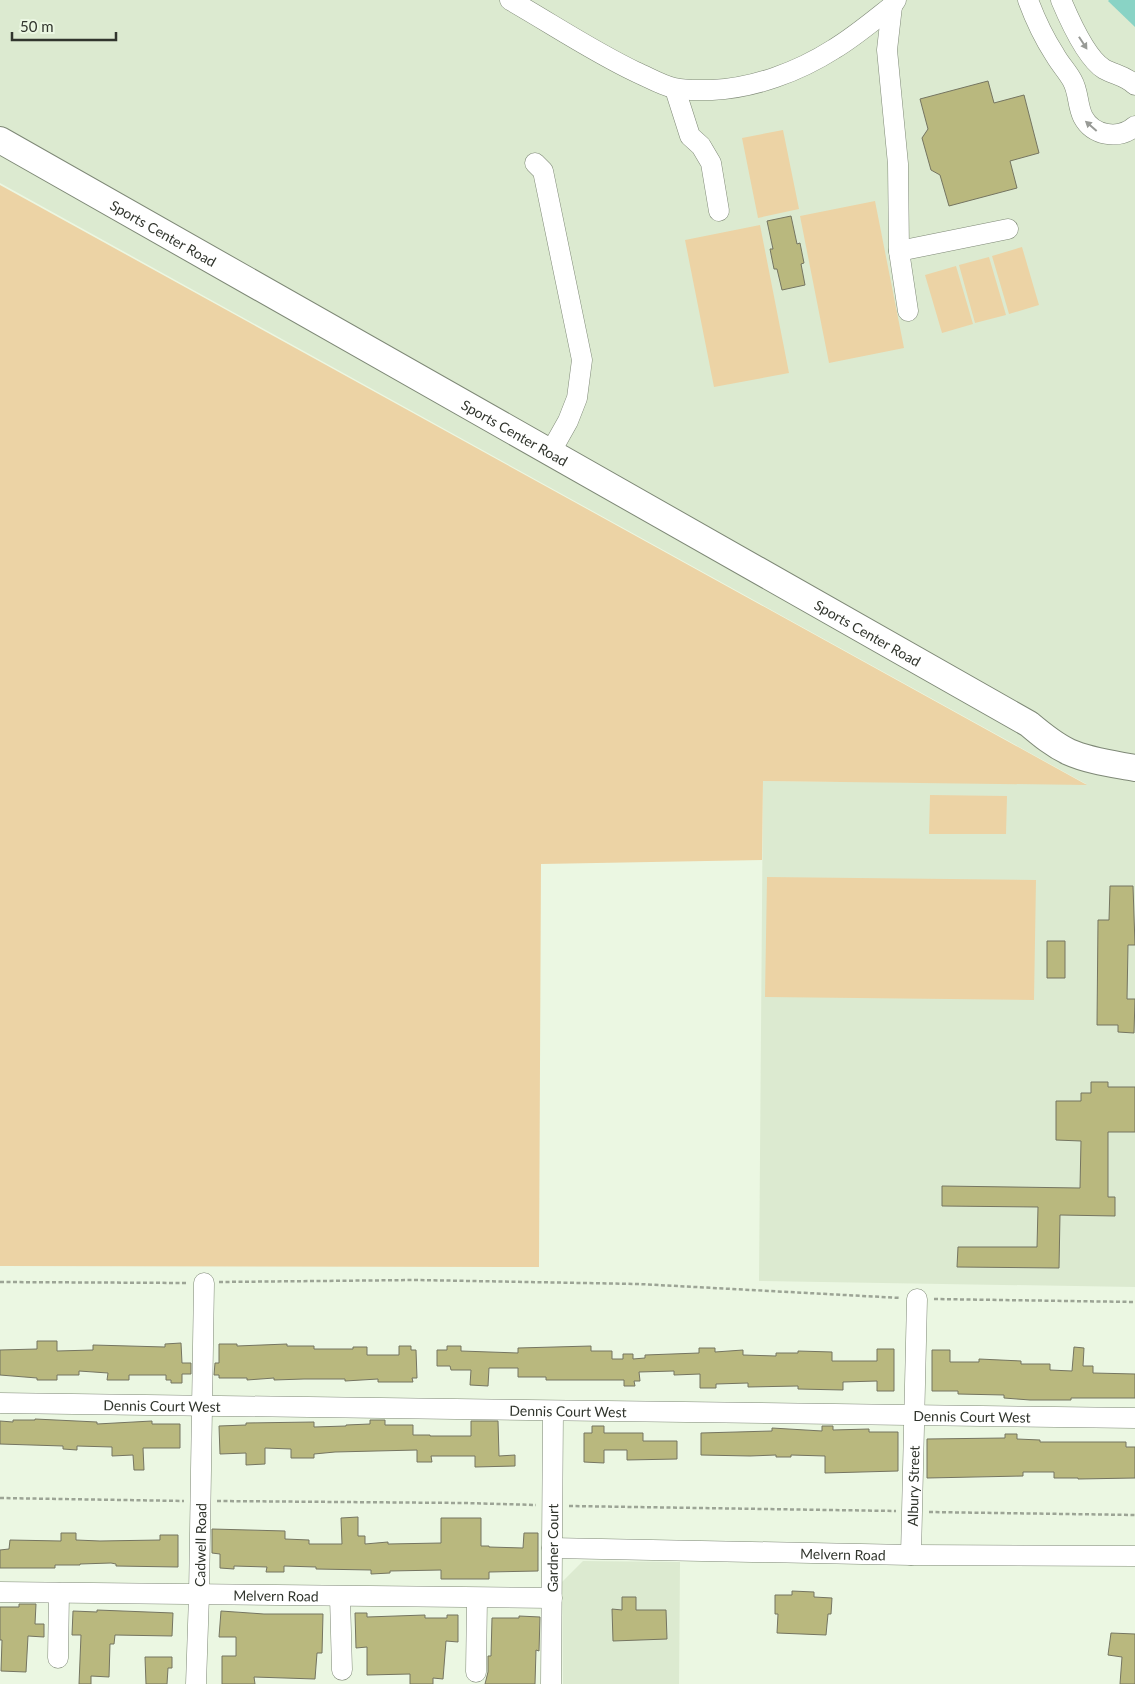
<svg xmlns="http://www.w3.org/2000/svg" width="1135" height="1684" font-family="Lato,sans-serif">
	<rect width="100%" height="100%" fill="#ebf7e2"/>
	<!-- built -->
	<path fill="#dcead0" d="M0 0H1135V1287L759 1281 763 781 1086 784 0 183Z
		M583 1561 680 1562 679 1684H563L562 1582Z"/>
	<!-- green -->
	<path fill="#ecd3a5" d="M783 130 799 209 758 218 742 138Z
		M0 185 1087 785 763 781 762 860 541 864 539 1267 0 1266Z
		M875 201 904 348 829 363 800 216Z
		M760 225 789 373 714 387 685 240Z
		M1022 247 1039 305 1009 314 992 256Z
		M989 257 1006 315 975 323 959 265Z
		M956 266 973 324 942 333 925 275Z
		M930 795 1007 796 1006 834H929Z
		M767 877 1036 880 1034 1000 765 997Z"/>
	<!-- water -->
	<path fill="#89d3c5" d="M1109 0H1135V27L1108 1Z"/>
	<!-- building -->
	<path fill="#b9b87e" stroke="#757561" d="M988 81 994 103 1024 95 1039 153 1010 161 1017 188 949 206 940 175 931 170 922 138 928 129 920 99Z
		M791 216 797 244 800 243 804 263 801 264 805 285 782 290 777 269H774L770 249H773L767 221Z
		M1110 886H1133L1135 945H1128L1127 999H1135L1134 1033 1118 1032V1025H1097L1098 920H1109Z
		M1047 941H1065V978H1047Z
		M1091 1082H1108V1087H1135V1132H1108V1197H1115V1216L1060 1215 1059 1268 957 1267 958 1247H1037L1038 1207 942 1206V1186L1080 1188 1081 1141 1056 1140V1101H1081V1093H1091Z
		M37 1341H57V1351L93 1350V1345L165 1347V1344L181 1343 182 1363H191V1374H182V1383H171V1380H166V1375H129V1380H107L108 1373 79 1371V1375H57V1380H37V1378L0 1375V1350L37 1349Z
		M219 1344H237V1346L287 1344V1346H314V1349H353V1347H367V1355H399V1346H411V1350H416L417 1378H412L413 1382H378V1379L345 1381V1379H304L274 1380V1378L247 1380V1378H219V1375H214L215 1363H219Z
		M447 1346H461V1351L518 1353V1348L591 1346V1351H612V1359H623V1354H633V1359L645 1358V1355L699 1353V1348H715V1352L743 1350V1355L776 1356V1353H798V1351L832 1352V1361H877V1349H894V1391H877V1381L843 1382V1390L798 1389V1386L748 1387V1383L716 1384V1388H700V1374L674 1375V1371L639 1372 640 1381H634L635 1386H624V1380H546V1377H518V1368H489L488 1386 470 1385 471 1370H451L450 1366H437V1350H447Z
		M1074 1347 1084 1348 1083 1366H1093V1373L1135 1374V1398H1071V1400H1030L1004 1398V1395L958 1394V1391H932V1350H950V1362H979V1359L1021 1361V1364H1050V1370L1072 1371Z
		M35 1419 97 1422V1424L152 1421V1424H180V1448H143L144 1470H134L133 1455 112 1456V1447L77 1446V1450L63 1449V1446L0 1444V1421L13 1422V1420H35Z
		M370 1420H385V1425H413V1435H430V1436H471V1421H498L499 1456 515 1455V1466L475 1467V1456H431L432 1462H417V1450L335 1452 314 1454V1458H291V1449L265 1448V1464L246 1465V1453L220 1454 219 1426 246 1425V1423L314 1422V1427L346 1426V1425L370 1424Z
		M592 1426H604V1433H643V1441H677V1459L627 1460V1450H604V1463L584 1462V1433H592Z
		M822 1426H833V1430L869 1429V1432H898V1471L825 1473V1456L791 1455V1457H776V1455L750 1456 701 1455V1433L772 1431V1428L822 1431Z
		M1005 1434H1017V1439L1040 1440V1442H1126V1447H1135V1478L1078 1479V1478H1054V1472H1023V1476L927 1478V1439L1005 1438Z
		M358 1517V1536H365V1544L388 1542V1544L441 1543V1518H481V1546H489V1547L523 1548 524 1533H538V1571L489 1572V1579H441V1570L390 1571V1573L371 1574V1570L316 1569V1567L284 1566V1572H266L267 1567 234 1566V1569L220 1568V1554L212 1553V1529L285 1531V1539L309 1540V1544H342L341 1518Z
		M61 1533H76V1540L100 1541 160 1540V1535H178V1567L116 1566V1564L111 1563 80 1564V1565H55V1568H0V1550L9 1549 10 1540 61 1541Z
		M792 1591 814 1592V1597L832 1598 831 1614H828L826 1635 777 1633 778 1614H775V1595H792Z
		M622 1597H636V1610H666L667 1639 613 1641 612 1609 622 1610Z
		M19 1604H36L35 1624H44V1637L28 1636 26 1672 1 1671 2 1640H0V1607H19Z
		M97 1610 173 1613 172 1636 115 1635 114 1644H110L109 1677 91 1676V1684H79L81 1635H72L73 1611 97 1612Z
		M221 1611 264 1614H323L322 1653H317L315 1679 254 1677 255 1684H222V1656H236V1637H219Z
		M355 1613H367V1617L425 1615V1618H447V1615H458V1642L446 1641 443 1679 433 1678V1684H410V1674L367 1675V1647L356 1648Z
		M519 1616 540 1617 539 1651 536 1650 535 1684H485L488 1672V1656H491L492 1618H519Z
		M1111 1633 1135 1634V1684H1120L1122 1657 1108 1655Z
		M145 1657H172V1668H168L167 1684H146Z"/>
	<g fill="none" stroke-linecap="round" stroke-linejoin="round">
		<defs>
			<g id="minor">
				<path d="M510 0C552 24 592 51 636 72 648 77 661 85 674 88 685 91 700 90 712 90 754 88 798 72 834 49 854 37 873 21 892 6L896 0"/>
				<path d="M1028 0C1035 19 1044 38 1055 55 1060 64 1067 71 1072 80 1079 92 1077 105 1083 117 1093 136 1119 140 1135 126"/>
				<path d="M1061 0C1069 19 1086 58 1104 69 1115 75 1126 76 1135 85"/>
				<path d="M892 6 887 50 898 164 899 251 908 311"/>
				<path d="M675 89 690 136 701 146 711 163 719 211"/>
				<path d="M535 163 543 171 582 360 577 398 568 421 550 453"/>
				<path d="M899 251 1008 229"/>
				<path id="s1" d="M0 1403 1135 1418"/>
				<path id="s2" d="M552 1548 911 1555 1135 1556"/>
				<path id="s3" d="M911 1555 917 1299"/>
				<path id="s4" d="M0 1592 552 1598"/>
				<path d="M340 1597 342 1670"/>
				<path d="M58 1658 59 1593"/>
				<path d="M476 1672 477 1598"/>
				<path id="s5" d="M196 1684 199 1595 204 1283"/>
				<path id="s6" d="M551 1684 553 1411"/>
			</g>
			<g id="major">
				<path id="s7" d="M0 140 1029 724C1042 735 1054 745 1069 752 1089 761 1114 764 1135 768"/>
			</g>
		</defs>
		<!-- minor casing -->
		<use href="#minor" stroke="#7e8876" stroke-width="21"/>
		<!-- major casing -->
		<use href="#major" stroke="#7e8876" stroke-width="28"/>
		<!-- path -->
		<path stroke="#9ca495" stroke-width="2.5" stroke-dasharray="4 2.5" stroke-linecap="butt" d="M0 1282 188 1283
			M219 1282 416 1280 639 1284 901 1298
			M934 1299 1135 1302
			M0 1498 184 1501
			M217 1501 464 1503 536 1505
			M569 1506 896 1511
			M929 1512 1135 1515"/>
		<!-- minor -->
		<use href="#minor" stroke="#fff" stroke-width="20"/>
		<!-- major -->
		<use href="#major" stroke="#fff" stroke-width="26"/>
	</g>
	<!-- one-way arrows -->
	<defs><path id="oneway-solid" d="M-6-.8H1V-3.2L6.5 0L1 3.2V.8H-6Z" transform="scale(1.25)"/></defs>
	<g fill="#989a96">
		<use href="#oneway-solid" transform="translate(1083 43) rotate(57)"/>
		<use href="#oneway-solid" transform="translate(1091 126) rotate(-139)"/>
	</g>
	<g text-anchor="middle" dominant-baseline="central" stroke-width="4.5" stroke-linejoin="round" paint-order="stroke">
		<!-- street labels -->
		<g font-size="14" fill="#31352d" stroke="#ebf7e2">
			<text stroke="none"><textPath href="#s7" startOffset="188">Sports Center Road</textPath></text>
			<text stroke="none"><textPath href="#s7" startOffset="592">Sports Center Road</textPath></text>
			<text stroke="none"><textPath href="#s7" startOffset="998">Sports Center Road</textPath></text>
			<text stroke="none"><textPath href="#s1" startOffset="162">Dennis Court West</textPath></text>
			<text stroke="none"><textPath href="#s1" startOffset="568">Dennis Court West</textPath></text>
			<text stroke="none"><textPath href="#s1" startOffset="972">Dennis Court West</textPath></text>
			<text stroke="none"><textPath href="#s3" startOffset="69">Albury Street</textPath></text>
			<text stroke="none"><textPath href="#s5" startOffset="139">Cadwell Road</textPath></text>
			<text stroke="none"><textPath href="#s6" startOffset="136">Gardner Court</textPath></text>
			<text stroke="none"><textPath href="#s2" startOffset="291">Melvern Road</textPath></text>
			<text stroke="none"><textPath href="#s4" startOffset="276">Melvern Road</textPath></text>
		</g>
	</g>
	<!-- scale -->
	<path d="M12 32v8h104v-8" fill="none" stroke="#31352d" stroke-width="2.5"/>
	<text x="20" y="32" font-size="15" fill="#31352d" stroke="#ebf7e2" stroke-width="4" paint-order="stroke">50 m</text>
</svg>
